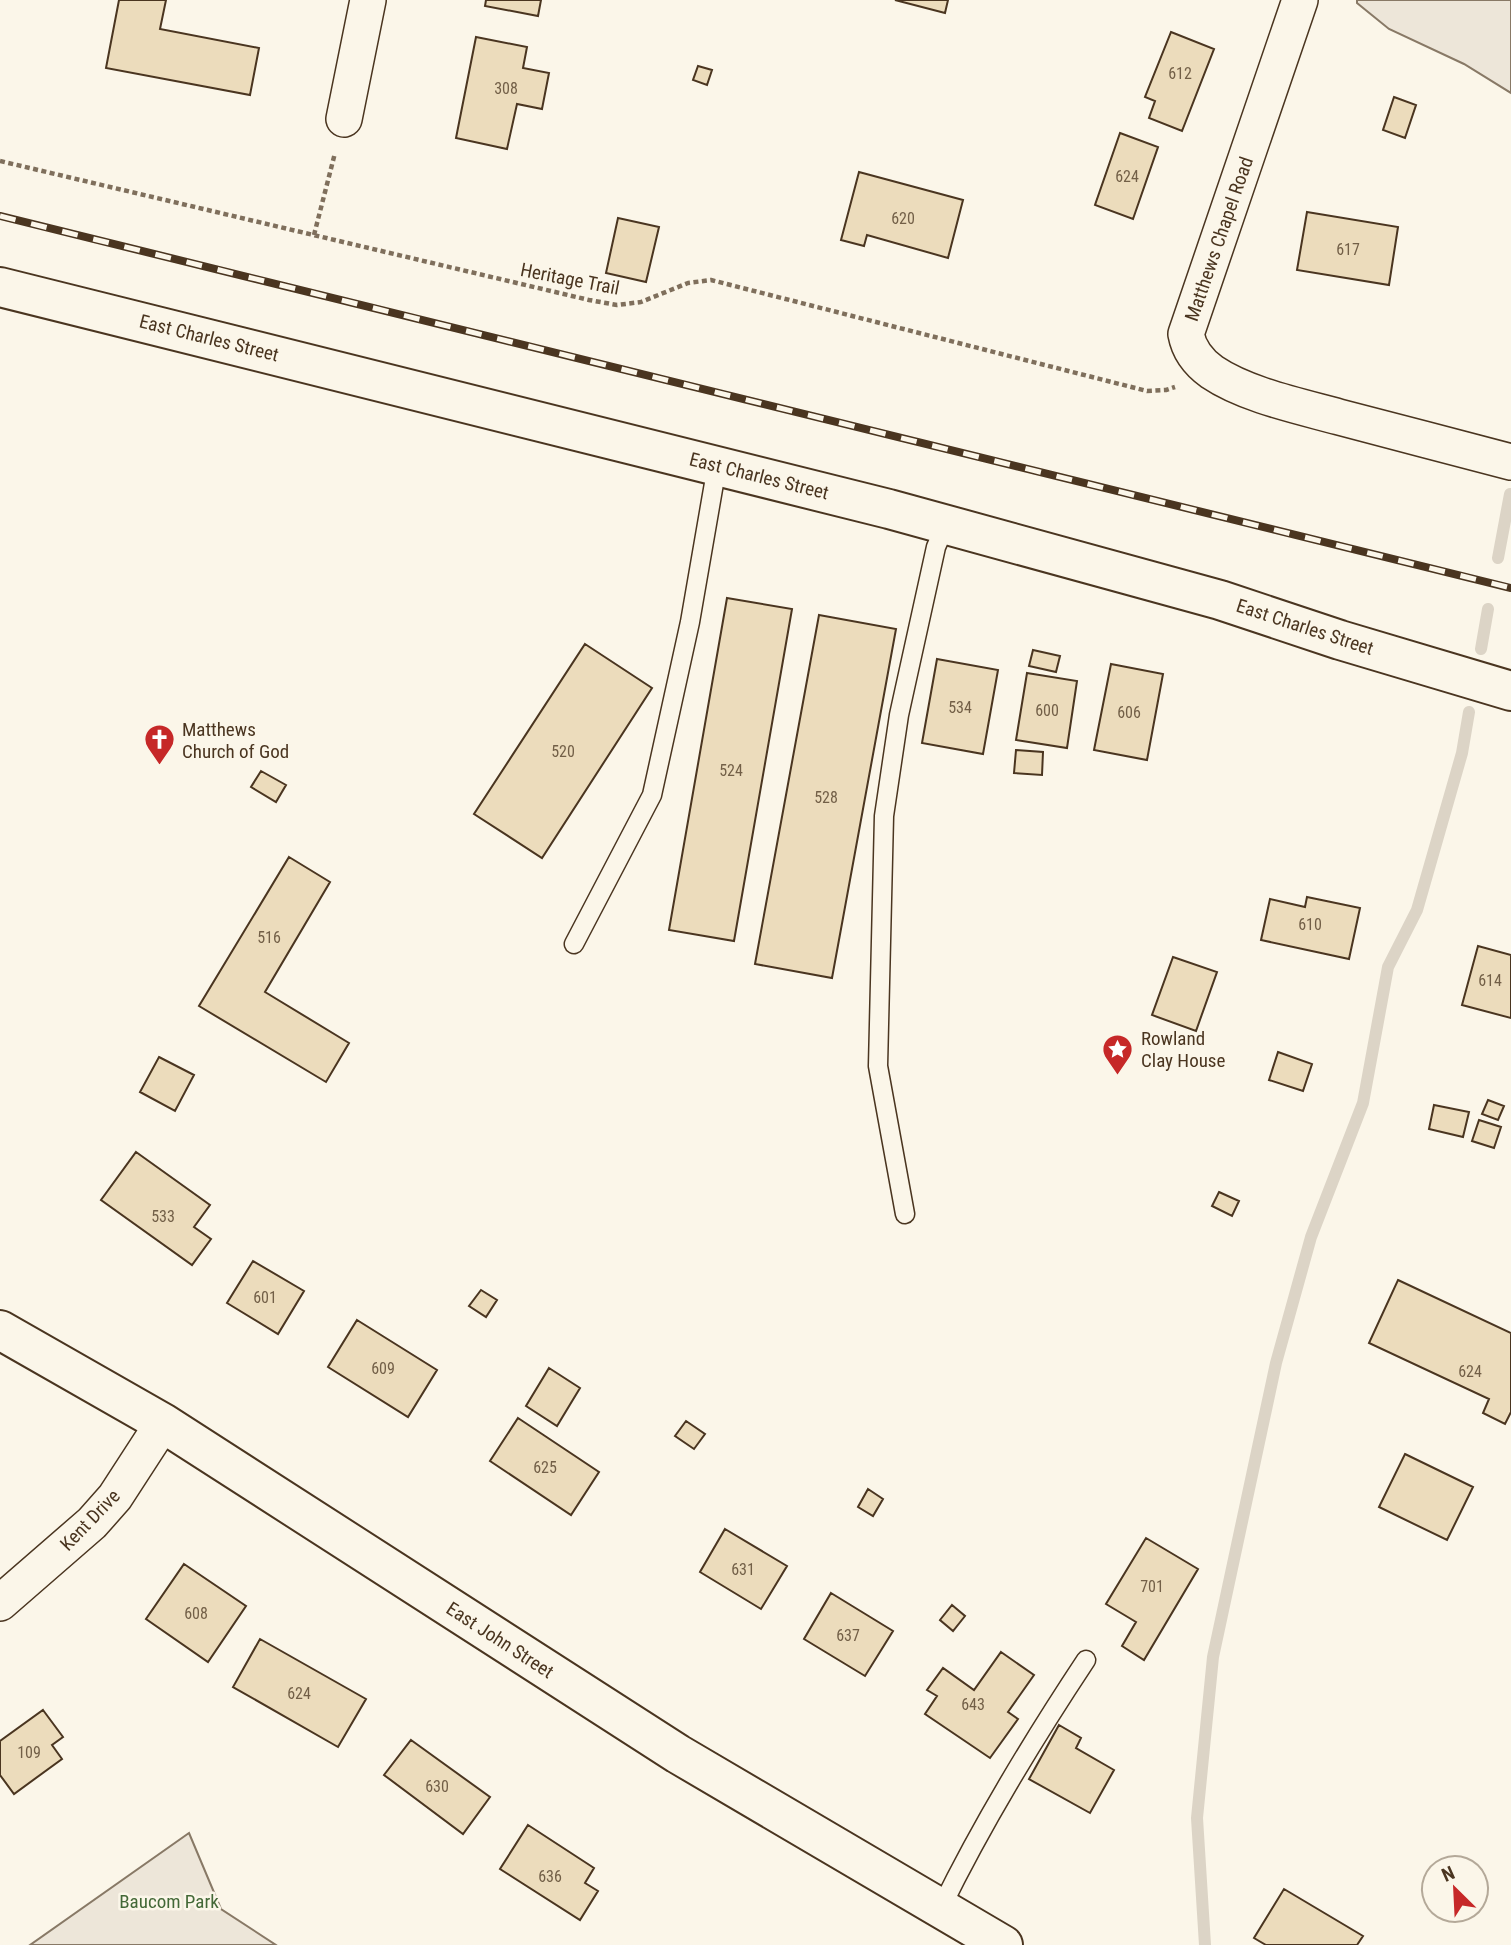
<svg xmlns="http://www.w3.org/2000/svg" width="1511" height="1945" font-family="'Roboto Condensed',sans-serif">
	<rect width="100%" height="100%" fill="#fbf6e9"/>
	<!-- green -->
	<path fill="#ede6d9" stroke="#887966" stroke-width="2" d="M1357 0H1511V93L1464 64 1389 29 1357 3Z
		M189 1833 221 1909 276 1945H30Z"/>
	<g fill="none" stroke-linecap="round" stroke-linejoin="round">
		<!-- stream -->
		<path stroke="#dcd4c6" stroke-width="12" d="M1498 558 1510 494
			M1481 649 1488 609
			M1205 1945 1197 1818 1213 1657 1276 1363 1311 1237 1363 1103 1388 967 1417 910 1462 753 1469 712"/>
	</g>
	<!-- building -->
	<path fill="#ecdcbc" stroke="#4a3520" stroke-width="2" d="M119 0H166L160 29 259 48 250 95 106 68Z
		M486 0H541L538 16 485 6Z
		M895 0H948L945 13Z
		M1171 32 1214 49 1182 131 1149 118 1155 101 1145 97Z
		M476 37 527 47 523 68 549 73 542 109 517 104 507 149 456 138Z
		M698 66 712 70 707 85 693 80Z
		M1394 97 1416 105 1405 138 1383 130Z
		M1120 133 1158 147 1133 219 1095 205Z
		M859 172 963 200 948 258 867 235 864 246 841 240Z
		M1307 212 1398 227 1389 285 1297 270Z
		M618 218 659 227 646 282 606 273Z
		M727 598 792 609 734 941 669 930Z
		M819 615 896 629 832 978 755 964Z
		M585 644 652 688 542 858 474 814Z
		M1033 650 1060 656 1056 672 1029 666Z
		M937 659 998 670 983 754 922 743Z
		M1111 664 1163 674 1147 760 1094 750Z
		M1027 673 1077 681 1067 748 1016 740Z
		M1016 750 1043 752 1042 775 1014 773Z
		M261 771 286 785 276 802 251 787Z
		M289 857 330 882 265 992 349 1043 326 1082 199 1006Z
		M1307 897 1360 908 1349 959 1261 940 1270 899 1305 907Z
		M1478 946 1511 955V1018L1462 1005Z
		M1173 957 1217 972 1196 1031 1152 1015Z
		M1278 1052 1312 1064 1303 1091 1269 1080Z
		M159 1057 194 1075 175 1111 140 1092Z
		M1488 1100 1504 1106 1498 1120 1482 1114Z
		M1434 1105 1469 1112 1463 1137 1429 1129Z
		M1479 1120 1501 1127 1494 1148 1472 1141Z
		M136 1152 210 1205 194 1227 211 1239 192 1265 101 1200Z
		M1219 1192 1239 1201 1232 1216 1212 1206Z
		M253 1261 304 1291 278 1334 227 1303Z
		M1398 1280 1511 1333V1412L1505 1424 1483 1413 1489 1399 1369 1343Z
		M481 1290 497 1300 486 1317 469 1306Z
		M357 1320 437 1370 408 1417 328 1367Z
		M549 1368 580 1388 557 1426 526 1406Z
		M518 1418 599 1472 571 1515 490 1461Z
		M686 1421 705 1434 694 1449 675 1436Z
		M1405 1454 1473 1487 1447 1540 1379 1507Z
		M868 1489 883 1499 873 1516 858 1507Z
		M725 1529 787 1566 761 1609 700 1572Z
		M1146 1538 1198 1569 1144 1660 1122 1646 1136 1622 1106 1604Z
		M184 1564 246 1606 208 1662 146 1619Z
		M831 1593 893 1631 865 1676 804 1639Z
		M952 1605 965 1616 953 1631 940 1620Z
		M260 1639 366 1699 338 1747 233 1687Z
		M1001 1652 1034 1675 1008 1712 1018 1719 990 1758 925 1714 937 1696 927 1690 943 1668 974 1690Z
		M43 1710 63 1737 52 1745 62 1759 14 1794 0 1775V1741Z
		M1059 1725 1081 1738 1076 1748 1114 1770 1090 1813 1029 1779Z
		M411 1740 490 1797 463 1834 384 1775Z
		M528 1825 594 1868 585 1883 598 1891 580 1920 500 1869Z
		M1284 1889 1363 1936 1357 1945H1266L1254 1938Z"/>
	<g fill="none" stroke-linecap="round" stroke-linejoin="round">
		<defs>
			<path id="service" d="M574 944 652 795 690 622 717 466
				M905 1214 878 1066 884 816 899 715 936 547 946 524
				M941 1908C983 1822 1033 1740 1086 1660"/>
			<path id="minor" d="M1300 0 1186 334C1189 350 1198 362 1212 372 1246 395 1299 406 1339 417 1396 432 1454 447 1511 462
				M344 119 368 0
				M0 1603 92 1523 115 1497 163 1423"/>
			<path id="tertiary" d="M0 287 889 509 1220 600 1340 640 1511 691"/>
			<path id="secondary" d="M0 1330 163 1423 678 1754 1003 1945"/>
		</defs>
		<!-- service casing -->
		<use href="#service" stroke="#4a3520" stroke-width="21"/>
		<!-- minor casing -->
		<use href="#minor" stroke="#4a3520" stroke-width="38"/>
		<!-- tertiary casing -->
		<use href="#tertiary" stroke="#4a3520" stroke-width="42"/>
		<!-- secondary casing -->
		<use href="#secondary" stroke="#4a3520" stroke-width="42"/>
		<!-- path -->
		<path stroke="#7f6f5c" stroke-width="4.5" stroke-dasharray="5 3.5" stroke-linecap="butt" d="M0 161 589 300 617 305 641 302 688 283 711 280 1147 391 1166 390 1175 387
			M314 235 335 153"/>
		<!-- service -->
		<use href="#service" stroke="#fbf6e9" stroke-width="18"/>
		<!-- minor -->
		<use href="#minor" stroke="#fbf6e9" stroke-width="35"/>
		<!-- tertiary -->
		<use href="#tertiary" stroke="#fbf6e9" stroke-width="38"/>
		<!-- secondary -->
		<use href="#secondary" stroke="#fbf6e9" stroke-width="38"/>
		<defs>
			<path id="rail" d="M0 216 1511 588"/>
		</defs>
		<!-- rail casing -->
		<use href="#rail" stroke="#4a3520" stroke-width="8"/>
		<!-- rail -->
		<use href="#rail" stroke="#fbf6e9" stroke-width="5" stroke-dasharray="16" stroke-linecap="butt"/>
	</g>
	<!-- icons -->
	<defs>
		<symbol id="church-pin" viewBox="-11 -11 22 30"><path d="M0 17L-7.5 6A9.5 9.5 0 1 1 7.5 6Z" fill="#c62828" stroke="#fbf6e9"/><path d="M-1.2-6h2.4v3.5h3.3v2.4h-3.3V6h-2.4V-.1h-3.3v-2.4h3.3Z" fill="#fff"/></symbol>
		<symbol id="sight-pin" viewBox="-11 -11 22 30"><path d="M0 17L-7.5 6A9.5 9.5 0 1 1 7.5 6Z" fill="#c62828" stroke="#fbf6e9"/><path d="M0-6L1.8-2.2L6-1.7L2.9 1.2L3.7 5.4L0 3.3L-3.7 5.4L-2.9 1.2L-6-1.7L-1.8-2.2Z" fill="#fff"/></symbol>
	</defs>
	<g fill-rule="evenodd">
		<use href="#church-pin" x="142" y="722" width="35" height="47"/>
		<use href="#sight-pin" x="1100" y="1032" width="35" height="47"/>
	</g>
	<g text-anchor="middle" dominant-baseline="central" stroke-width="5" stroke-linejoin="round" paint-order="stroke">
		<!-- number labels -->
		<g font-size="16" fill="#725f47">
			<text x="1180" y="73">612</text>
			<text x="506" y="88">308</text>
			<text x="1127" y="176">624</text>
			<text x="903" y="218">620</text>
			<text x="1348" y="249">617</text>
			<text x="960" y="707">534</text>
			<text x="1047" y="710">600</text>
			<text x="1129" y="712">606</text>
			<text x="563" y="751">520</text>
			<text x="731" y="770">524</text>
			<text x="826" y="797">528</text>
			<text x="1310" y="924">610</text>
			<text x="269" y="937">516</text>
			<text x="1490" y="980">614</text>
			<text x="163" y="1216">533</text>
			<text x="265" y="1297">601</text>
			<text x="383" y="1368">609</text>
			<text x="1470" y="1371">624</text>
			<text x="545" y="1467">625</text>
			<text x="743" y="1569">631</text>
			<text x="1152" y="1586">701</text>
			<text x="196" y="1613">608</text>
			<text x="848" y="1635">637</text>
			<text x="299" y="1693">624</text>
			<text x="973" y="1704">643</text>
			<text x="29" y="1752">109</text>
			<text x="437" y="1786">630</text>
			<text x="550" y="1876">636</text>
		</g>
		<!-- street labels -->
		<g font-size="19" fill="#4a3520" stroke="#fbf6e9">
			<text transform="translate(1219 239) rotate(-71)">Matthews Chapel Road</text>
			<text transform="translate(570 279) rotate(11)">Heritage Trail</text>
			<text transform="translate(209 338) rotate(14)">East Charles Street</text>
			<text transform="translate(759 476) rotate(14)">East Charles Street</text>
			<text transform="translate(1305 627) rotate(18)">East Charles Street</text>
			<text transform="translate(90 1520) rotate(-46)">Kent Drive</text>
			<text transform="translate(500 1640) rotate(33)">East John Street</text>
		</g>
		<!-- poi labels -->
		<g font-size="19" fill="#4a3520" stroke="#fbf6e9" text-anchor="start">
			<text x="182" y="729">Matthews<tspan x="182" dy="22">Church of God</tspan></text>
			<text x="1141" y="1038">Rowland<tspan x="1141" dy="22">Clay House</tspan></text>
		</g>
		<!-- park labels -->
		<g font-size="19" fill="#436837" stroke="#fbf6e9">
			<text x="169" y="1901">Baucom Park</text>
		</g>
	</g>
	<!-- north arrow -->
	<g transform="translate(1455 1889) rotate(336)"><circle r="33" fill="#fbf6e9" stroke="#b4a999" stroke-width="2"/>
	<path d="M0-5L12 26L0 18L-12 26Z" fill="#c62828"/>
	<text y="-10" font-size="19" font-weight="bold" text-anchor="middle" fill="#4a3520">N</text>
	</g>
</svg>
